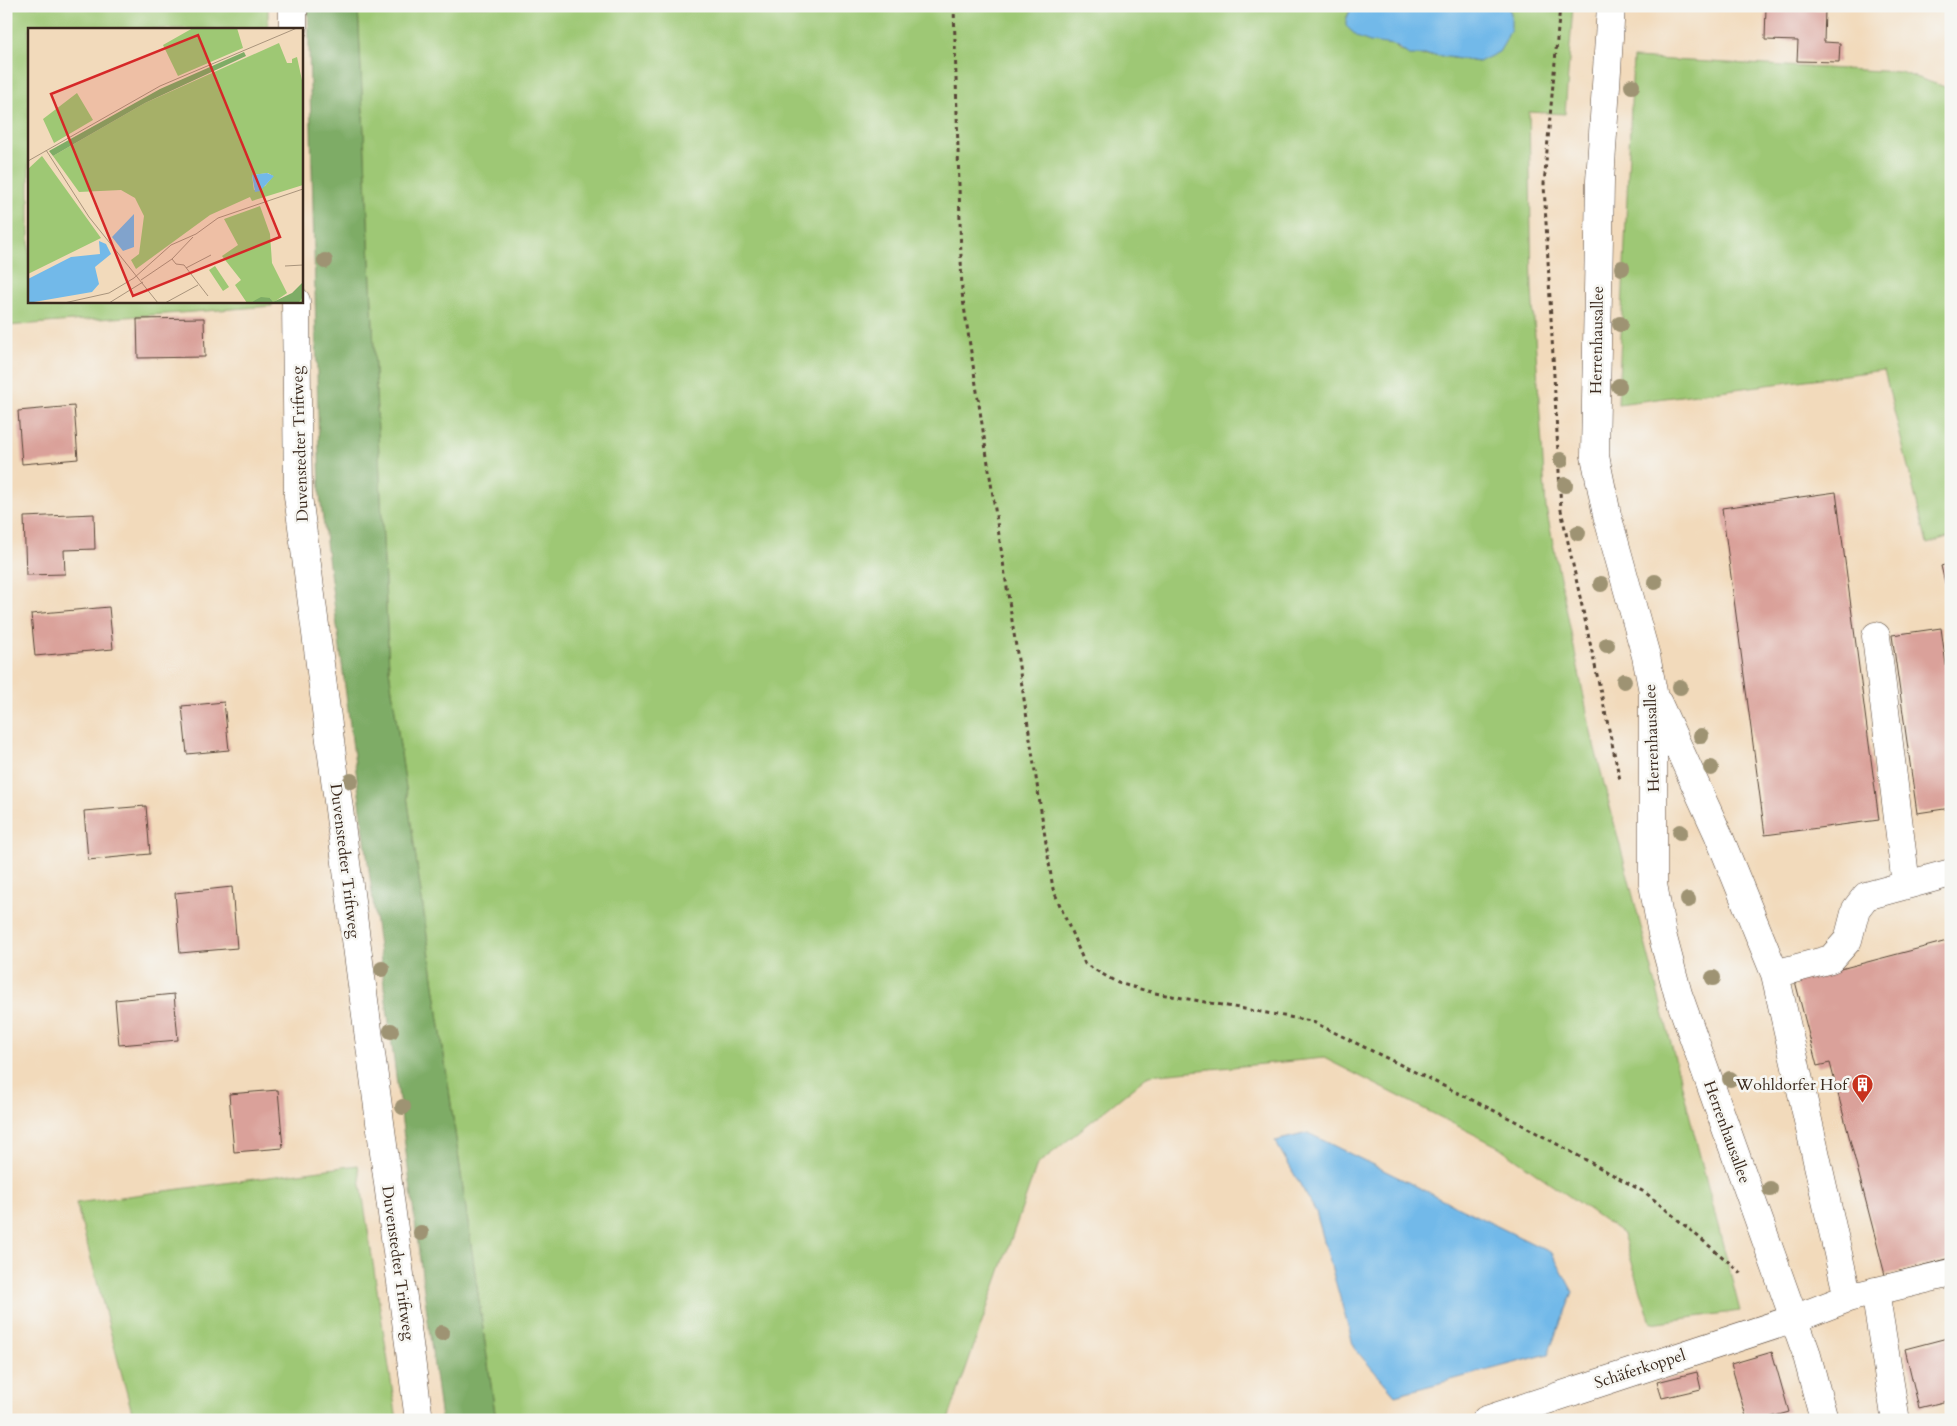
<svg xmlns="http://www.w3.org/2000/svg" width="1957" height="1426" font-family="Cardo,serif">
	<rect width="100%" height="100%" fill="#f6f6f2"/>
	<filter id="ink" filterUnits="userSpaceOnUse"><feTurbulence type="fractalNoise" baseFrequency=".02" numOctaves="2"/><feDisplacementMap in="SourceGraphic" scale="10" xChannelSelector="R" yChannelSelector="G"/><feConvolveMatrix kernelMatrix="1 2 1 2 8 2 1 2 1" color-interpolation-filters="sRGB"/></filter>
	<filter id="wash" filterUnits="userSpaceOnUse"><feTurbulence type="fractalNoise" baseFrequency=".0096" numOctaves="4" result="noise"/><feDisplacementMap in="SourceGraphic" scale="20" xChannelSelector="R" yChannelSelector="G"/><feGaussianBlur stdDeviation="1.12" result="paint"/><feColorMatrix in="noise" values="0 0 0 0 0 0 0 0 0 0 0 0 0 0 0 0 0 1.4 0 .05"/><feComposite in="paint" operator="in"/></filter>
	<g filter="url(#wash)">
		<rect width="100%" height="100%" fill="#f2dabb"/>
		<!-- green -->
		<path fill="#9ec874" stroke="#6c7949" d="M6 6H268V29H29V301H272V306L6 326Z
			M358 6H1352L1346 19 1386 44 1394 45 1400 51 1421 56 1435 55 1479 62 1511 13 1507 6H1573L1565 114 1529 112 1532 290 1546 508 1592 737 1740 1311 1651 1323 1623 1234 1499 1147 1324 1058 1149 1075 1037 1165 948 1420H496L389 669Z
			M1633 58 1900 72 1951 89V537L1927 544 1884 370 1618 404Z
			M358 1165 397 1420H134L76 1203Z"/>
		<!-- forest -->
		<path fill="#7eac66" stroke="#5c6b42" d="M308 6H358L389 669 496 1420H441L320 496Z"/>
		<!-- water -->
		<path fill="#72b9e9" stroke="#567284" d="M1352 6H1507L1511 13V28L1505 42 1499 52 1479 62 1435 55H1409L1394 45 1370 42 1359 38 1346 26V20Z
			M1308 1133 1552 1253 1573 1292 1548 1354 1395 1395 1354 1348 1316 1212 1275 1141Z"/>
		<g id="blocks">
			<!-- building -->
			<path fill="#daa19a" d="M1771 6H1814V9L1825 10 1824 42 1840 43 1839 62 1797 61 1798 41 1765 40 1766 7Z
				M204 318 205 357 138 358 137 319Z
				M74 406 78 459 22 464 18 411Z
				M1836 492 1879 820 1765 835 1722 508Z
				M94 514 95 549 64 550 65 574 26 575 24 517Z
				M1951 563V603H1950L1941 566Z
				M109 607 113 649 35 656 31 614Z
				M1941 628 1951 701V808L1917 813 1892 635Z
				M224 702 229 750 187 754 182 706Z
				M146 806 150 854 88 860 84 811Z
				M232 887 237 948 180 953 175 893Z
				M1951 940V1258L1885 1275 1830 1063 1817 1066 1795 981Z
				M174 994 178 1040 119 1045 115 1000Z
				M278 1090 283 1148 234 1152 229 1094Z
				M1951 1337V1400L1919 1408 1905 1349Z
				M1772 1352 1789 1412 1761 1420H1747L1731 1364Z
				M1697 1372 1701 1389 1662 1398 1657 1382Z"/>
		</g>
	</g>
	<g filter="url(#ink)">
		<use href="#blocks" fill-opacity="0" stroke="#564436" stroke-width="1"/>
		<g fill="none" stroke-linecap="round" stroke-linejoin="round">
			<defs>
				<path id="minor" d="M293 6V29
					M1611 6 1600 181 1595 456 1607 515 1646 656 1653 692V884L1662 934 1678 994 1806 1352 1824 1420
					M296 301 298 496 419 1420
					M1876 636 1906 885
					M1658 703 1718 834 1775 974
					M1875 1291 1895 1415 1894 1420
					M1848 1298 1775 974 1831 959 1848 940 1856 909 1866 896 1951 873
					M1486 1420 1794 1319 1848 1298 1951 1273"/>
			</defs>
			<!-- minor casing -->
			<use href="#minor" stroke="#564436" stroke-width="29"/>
			<!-- path -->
			<path stroke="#564436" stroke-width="3" stroke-dasharray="4 4" stroke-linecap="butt" d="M954 6 962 293 1053 889 1085 964 1118 983 1155 993 1311 1021 1515 1121 1646 1193 1744 1275
				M1560 6 1544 184 1561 510 1620 780"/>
			<!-- minor -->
			<use href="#minor" stroke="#fff" stroke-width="28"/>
		</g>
		<!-- trees -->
		<g fill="#9e9373">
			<circle cx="1632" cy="86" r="8"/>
			<circle cx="325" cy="261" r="8"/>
			<circle cx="1622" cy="268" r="8"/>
			<circle cx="1620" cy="324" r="8"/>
			<circle cx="1619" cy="386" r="8"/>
			<circle cx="1561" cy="460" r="8"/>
			<circle cx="1565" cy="485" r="8"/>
			<circle cx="1578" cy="533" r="8"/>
			<circle cx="1655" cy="582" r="8"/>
			<circle cx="1601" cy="584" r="8"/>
			<circle cx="1607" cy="645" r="8"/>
			<circle cx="1624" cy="681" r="8"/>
			<circle cx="1680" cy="687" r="8"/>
			<circle cx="1701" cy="736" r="8"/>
			<circle cx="1711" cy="768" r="8"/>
			<circle cx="351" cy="781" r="8"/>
			<circle cx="1680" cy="832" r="8"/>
			<circle cx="1688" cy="900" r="8"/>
			<circle cx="382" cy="969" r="8"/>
			<circle cx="1713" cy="978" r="8"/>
			<circle cx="391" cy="1031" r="8"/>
			<circle cx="1730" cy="1079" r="8"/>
			<circle cx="403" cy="1107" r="8"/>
			<circle cx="1770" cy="1189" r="8"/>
			<circle cx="421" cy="1233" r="8"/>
			<circle cx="442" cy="1333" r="8"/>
		</g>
	</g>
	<!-- icons -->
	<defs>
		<symbol id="building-pin" viewBox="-11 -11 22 30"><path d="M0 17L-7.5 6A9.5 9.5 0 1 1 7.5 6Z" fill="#c8321e" stroke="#f6f6f2"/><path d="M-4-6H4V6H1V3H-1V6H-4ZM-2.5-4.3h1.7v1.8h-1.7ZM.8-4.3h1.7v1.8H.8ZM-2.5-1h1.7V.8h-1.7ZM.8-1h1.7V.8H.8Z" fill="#fff"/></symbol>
	</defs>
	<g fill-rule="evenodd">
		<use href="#building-pin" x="1850" y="1072" width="25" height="34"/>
	</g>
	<g text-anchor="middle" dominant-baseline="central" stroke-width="5" stroke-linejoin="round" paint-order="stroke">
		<!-- street labels -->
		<g font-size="16" fill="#3b2a1e" stroke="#f6f6f2">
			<text transform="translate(1597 340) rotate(-89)">Herrenhausallee</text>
			<text transform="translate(300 444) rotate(-92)">Duvenstedter Triftweg</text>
			<text transform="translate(1652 738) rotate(-92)">Herrenhausallee</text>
			<text transform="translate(345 861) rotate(83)">Duvenstedter Triftweg</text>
			<text transform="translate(1727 1132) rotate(70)">Herrenhausallee</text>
			<text transform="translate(398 1263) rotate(82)">Duvenstedter Triftweg</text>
			<text transform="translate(1640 1369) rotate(-18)">Schäferkoppel</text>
		</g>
		<!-- poi labels -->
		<g font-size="16" fill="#3b2a1e" stroke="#f6f6f2" text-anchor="end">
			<text x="1847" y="1085">Wohldorfer Hof</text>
		</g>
	</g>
	<!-- overview -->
	<g transform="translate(28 28)">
		<rect width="275" height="275" fill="#f2dabb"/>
		<path d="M165 0H209L215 20 150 48 135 17ZM251 15 259 35H264V31L269 29 275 57V157L224 173 222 169 182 187 108 241 103 232 111 226 116 188 107 170 93 162 51 164 25 128 117 75ZM240 145 245 148 237 158 226 162 224 147ZM49 65 65 92 26 115 15 91ZM14 128 73 210 0 246V141ZM232 178 242 206 244 235 259 265 246 274 264 266 275 255V275H245L242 270 219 275 207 257 213 252 194 228 210 217 196 191ZM187 238 201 259 195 263 181 242Z" fill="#9ec874" fill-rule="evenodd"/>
		<path d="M216 24 218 28 117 75 25 128 21 123 132 61ZM275 254V269L270 275H222L233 269 242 270 245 274 264 265Z" fill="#7eac66"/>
		<path d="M239 145 246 148 232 163 227 164 224 147ZM106 186V219L95 223 84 209ZM71 213 78 216 83 226 67 239 71 256 64 264 0 275V251L43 229 72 226Z" fill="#72b9e9"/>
		<path fill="none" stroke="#a9947c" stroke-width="1" d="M18 122 61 189 130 275M0 133 132 58 269 0M144 231 165 209M257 238 275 237M158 240 183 227M113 252 144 231 148 236 156 237 180 268M36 275 81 265 106 250 143 217 168 206 190 190 275 161M81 275 115 254M137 275 170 257"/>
		<path fill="#d62828" fill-opacity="0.15" stroke="#d62828" stroke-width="2.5" d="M170 7 252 209 105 268 23 66Z"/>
		<rect width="275" height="275" fill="none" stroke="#3b2a1e" stroke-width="2.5"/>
	</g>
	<!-- margin -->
	<rect width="1957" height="1426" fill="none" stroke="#f6f6f2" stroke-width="25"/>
</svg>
